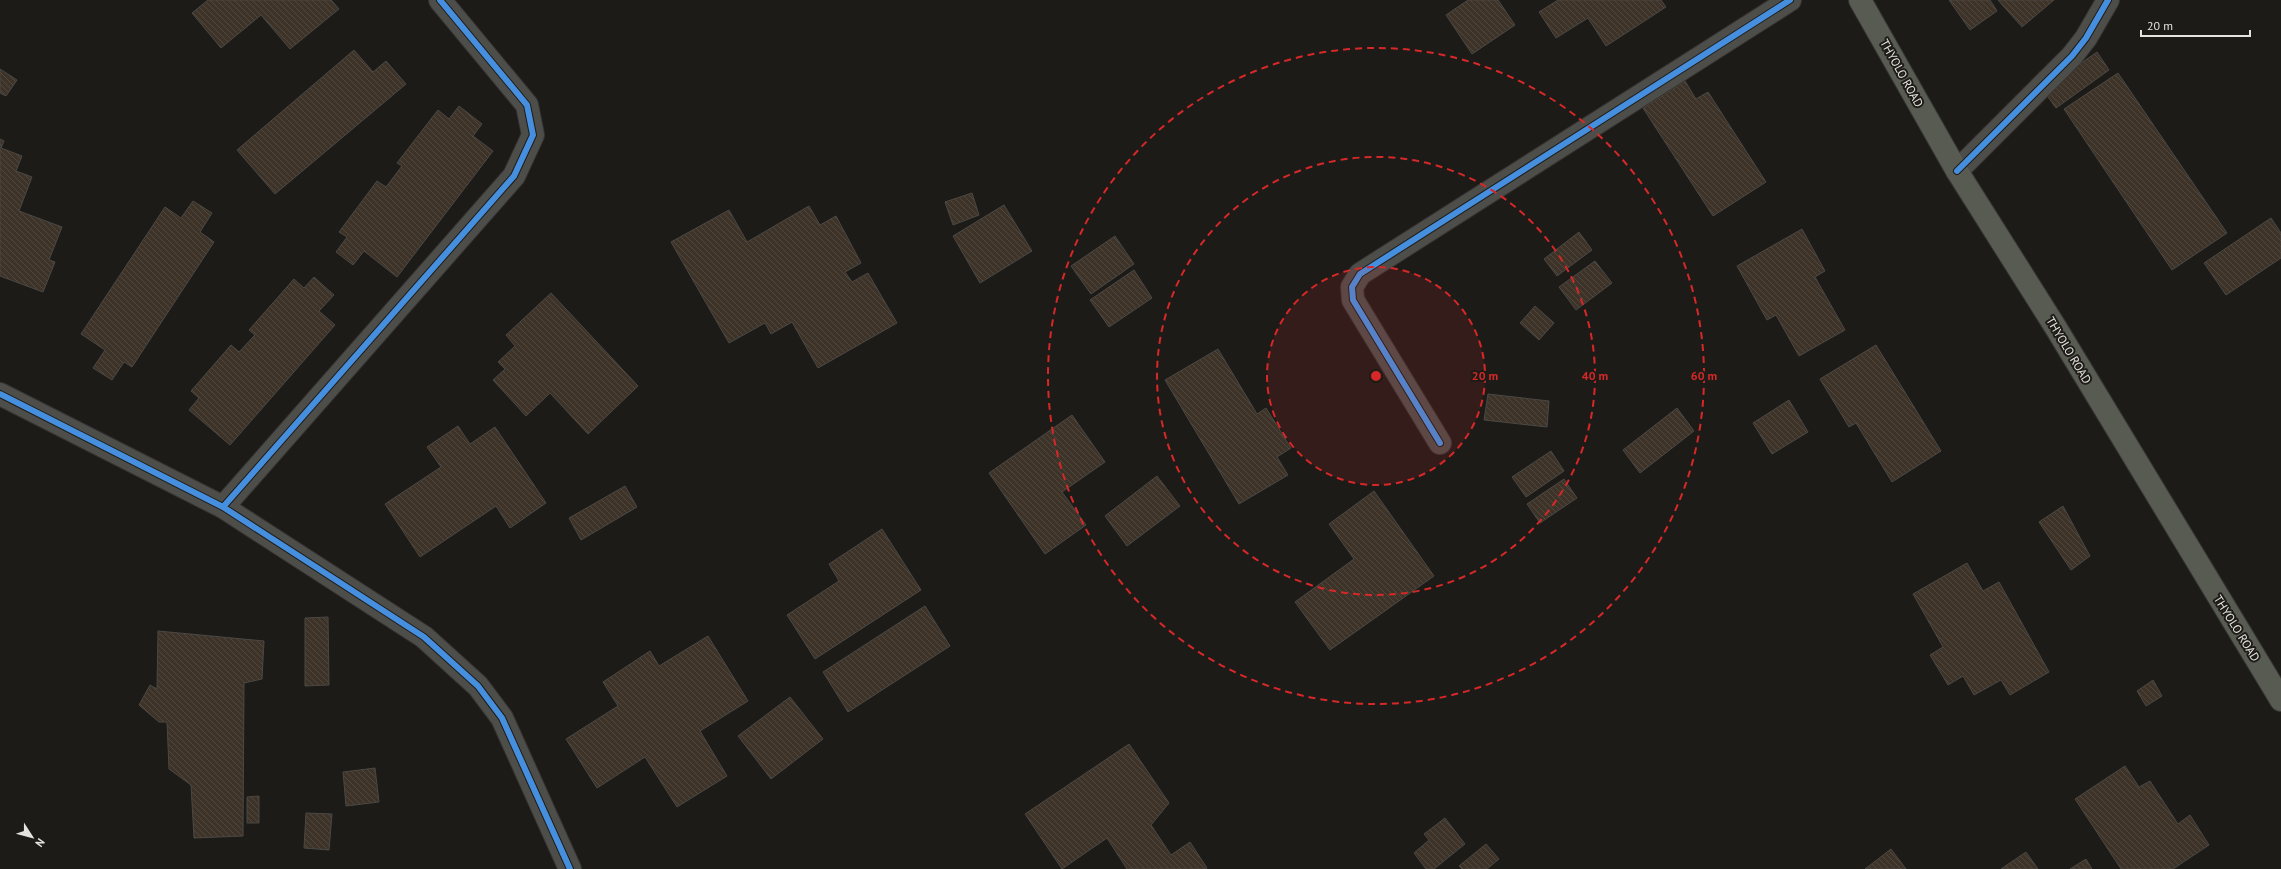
<svg xmlns="http://www.w3.org/2000/svg" width="2281" height="869" font-family="'PT Sans',sans-serif">
	<defs>
		<pattern id="building-back-hatch" width="6" height="6" patternUnits="userSpaceOnUse"><rect width="6" height="6" fill="#3e3328"/><path d="M-1 5l2 2M0 0l6 6M5-1l2 2" fill="none" stroke="#50473d"/></pattern>
	</defs>
	<rect width="100%" height="100%" fill="#1d1b18"/>
	<!-- building -->
	<path fill="url(#building-back-hatch)" stroke="#4a4845" d="M208 0H331L339 9 290 49 261 15 221 48 192 13Z
		M1468 0H1498L1515 25 1472 54 1446 15Z
		M1558 0H1661L1666 7 1606 46 1588 18 1556 38 1539 12Z
		M1949 0H1990L1997 11 1970 30Z
		M1998 0H2054L2022 27Z
		M354 50 373 72 386 61 406 84 275 194 237 150Z
		M2097 52 2109 70 2056 108 2043 90Z
		M0 69 17 80 6 96 0 93Z
		M2118 73 2227 233 2172 270 2064 109Z
		M1685 81 1696 99 1708 92 1766 182 1713 216 1643 108Z
		M459 106 482 124 473 136 493 151 397 277 364 251 353 265 336 252 347 237 339 232 377 181 386 187 402 166 397 163 438 110 449 119Z
		M0 139 4 141 1 148 22 156 16 171 32 177 19 211 62 227 49 260 55 262 43 292 0 276Z
		M972 193 979 215 953 225 945 202Z
		M193 201 212 213 200 232 214 242 132 367 124 362 112 380 93 368 105 350 81 334 165 207 181 218Z
		M1004 205 1032 251 980 283 953 236Z
		M809 206 820 225 836 216 861 263 845 272 852 282 868 273 897 323 818 368 792 322 771 334 765 323 729 343 671 242 729 210 747 242Z
		M2271 218 2281 233V258L2226 295 2204 263Z
		M1802 229 1825 271 1815 277 1845 330 1799 356 1776 315 1767 320 1737 266Z
		M1579 232 1592 250 1557 276 1544 259Z
		M1115 236 1134 264 1091 294 1071 266Z
		M1595 261 1612 283 1576 310 1559 287Z
		M1134 270 1152 298 1109 327 1090 300Z
		M314 277 334 295 319 311 335 325 230 445 189 410 199 398 191 391 231 345 239 352 255 335 249 330 294 279 304 288Z
		M551 293 638 386 588 434 550 393 526 416 493 380 505 369 498 362 515 346 506 335Z
		M1535 306 1554 323 1539 340 1520 323Z
		M1876 345 1941 451 1892 482 1856 423 1849 427 1820 379Z
		M1218 349 1257 414 1266 408 1291 448 1277 457 1288 475 1239 504 1165 380Z
		M1488 394 1549 401 1547 427 1484 420Z
		M1789 400 1808 432 1772 454 1753 423Z
		M1677 408 1694 431 1640 473 1623 450Z
		M1072 415 1105 462 1062 492 1086 525 1045 554 989 473Z
		M458 426 470 444 495 427 546 503 510 528 496 506 420 557 385 504 441 467 427 447Z
		M1551 451 1564 471 1526 497 1512 477Z
		M1157 476 1180 506 1127 546 1105 516Z
		M1564 479 1577 498 1540 523 1527 504Z
		M625 486 637 507 581 540 569 518Z
		M1374 491 1434 576 1330 650 1295 602 1354 559 1329 524Z
		M2063 506 2090 556 2071 570 2039 522Z
		M882 529 921 590 815 659 787 615 839 581 829 564Z
		M1967 563 1983 591 1999 582 2049 672 2010 695 2001 680 1974 695 1963 676 1948 685 1930 655 1943 647 1913 594Z
		M925 606 950 646 848 712 823 672Z
		M328 617 329 685 305 686V618Z
		M158 631 264 641 262 679 244 683 243 836 194 838 191 785 169 769 167 722H159L139 705 150 685 157 689Z
		M708 636 748 701 700 731 727 776 677 807 645 757 597 788 566 739 618 706 603 682 650 651 659 666Z
		M2153 680 2162 696 2146 706 2137 691Z
		M790 697 823 739 771 779 738 736Z
		M1129 744 1169 803 1151 825 1171 855 1190 842 1207 868 1206 869H1127L1107 838 1062 869 1025 814Z
		M2125 766 2139 787 2150 781 2178 824 2190 815 2209 845 2173 869H2121L2075 799Z
		M375 768 379 802 346 806 343 772Z
		M259 796V823H247V797Z
		M306 813 332 814 329 850 304 848Z
		M1445 818 1465 844 1434 869H1426L1414 853 1429 840 1424 834Z
		M1486 844 1499 859 1487 869H1462L1459 866Z
		M1891 849 1906 869H1865Z
		M2026 852 2038 869H2001Z
		M2086 859 2092 869H2070Z"/>
	<g fill="none" stroke-linecap="round" stroke-linejoin="round">
		<defs>
			<path id="street" d="M1957 171 2072 56 2086 38 2108 0
				M0 394 223 507 424 637 478 686 502 718 570 869
				M1440 443 1353 300 1352 287 1360 274 1790 0
				M223 507 514 176 533 135 527 105 440 0"/>
			<path id="highway" d="M1860 0 1957 171 2056 328 2281 700"/>
		</defs>
		<!-- street casing -->
		<use href="#street" stroke="#373534" stroke-width="24"/>
		<!-- highway casing -->
		<use href="#highway" stroke="#373534" stroke-width="24"/>
		<!-- street -->
		<use href="#street" stroke="#4d4d4a" stroke-width="22"/>
		<!-- highway -->
		<use href="#highway" stroke="#585b52" stroke-width="22"/>
		<defs>
			<path id="cycleway" d="M1957 171 2072 56 2086 38 2108 0
				M0 394 223 507 424 637 478 686 502 718 570 869
				M1440 443 1353 300 1352 287 1360 274 1790 0
				M223 507 514 176 533 135 527 105 440 0"/>
		</defs>
		<!-- cycleway casing -->
		<use href="#cycleway" stroke="#1e1c17" stroke-width="8"/>
		<!-- cycleway -->
		<use href="#cycleway" stroke="#468fdf" stroke-width="6"/>
	</g>
	<!-- distance rings -->
	<circle cx="1376" cy="376" r="109" fill="#d62828" fill-opacity=".12"/>
	<g fill="none" stroke="#d62828" stroke-width="2" stroke-dasharray="7 5">
		<circle cx="1376" cy="376" r="109"/>
		<circle cx="1376" cy="376" r="219"/>
		<circle cx="1376" cy="376" r="328"/>
	</g>
	<g text-anchor="middle" dominant-baseline="central" stroke-width="4" stroke-linejoin="round" paint-order="stroke">
		<!-- street labels -->
		<g font-size="12" fill="#e4e3e0" stroke="#1e1c17">
			<text transform="translate(1902 73) rotate(61)">THYOLO ROAD</text>
			<text transform="translate(2069 350) rotate(59)">THYOLO ROAD</text>
			<text transform="translate(2237 628) rotate(58)">THYOLO ROAD</text>
		</g>
	</g>
	<circle cx="1376" cy="376" r="6" fill="#d62828" stroke="#1e1c17" stroke-width="2"/>
	<g font-size="12" text-anchor="middle" font-weight="bold" fill="#d62828" stroke="#1e1c17" stroke-width="4" stroke-linejoin="round" paint-order="stroke">
		<text x="1485" y="380">20 m</text>
		<text x="1595" y="380">40 m</text>
		<text x="1704" y="380">60 m</text>
	</g>
	<!-- north arrow -->
	<g transform="translate(32 837) rotate(126)" stroke="#1e1c17" stroke-width="3" paint-order="stroke">
	<path d="M0-3L7 15L0 10L-7 15Z" fill="#e4e3e0"/>
	<text y="-6" font-size="11" font-weight="bold" text-anchor="middle" fill="#e4e3e0">N</text>
	</g>
	<!-- scale -->
	<path d="M2141 30v6h109v-6" fill="none" stroke="#e4e3e0" stroke-width="2"/>
	<text x="2147" y="30" font-size="12" fill="#e4e3e0" stroke="#1e1c17" stroke-width="3" paint-order="stroke">20 m</text>
</svg>
